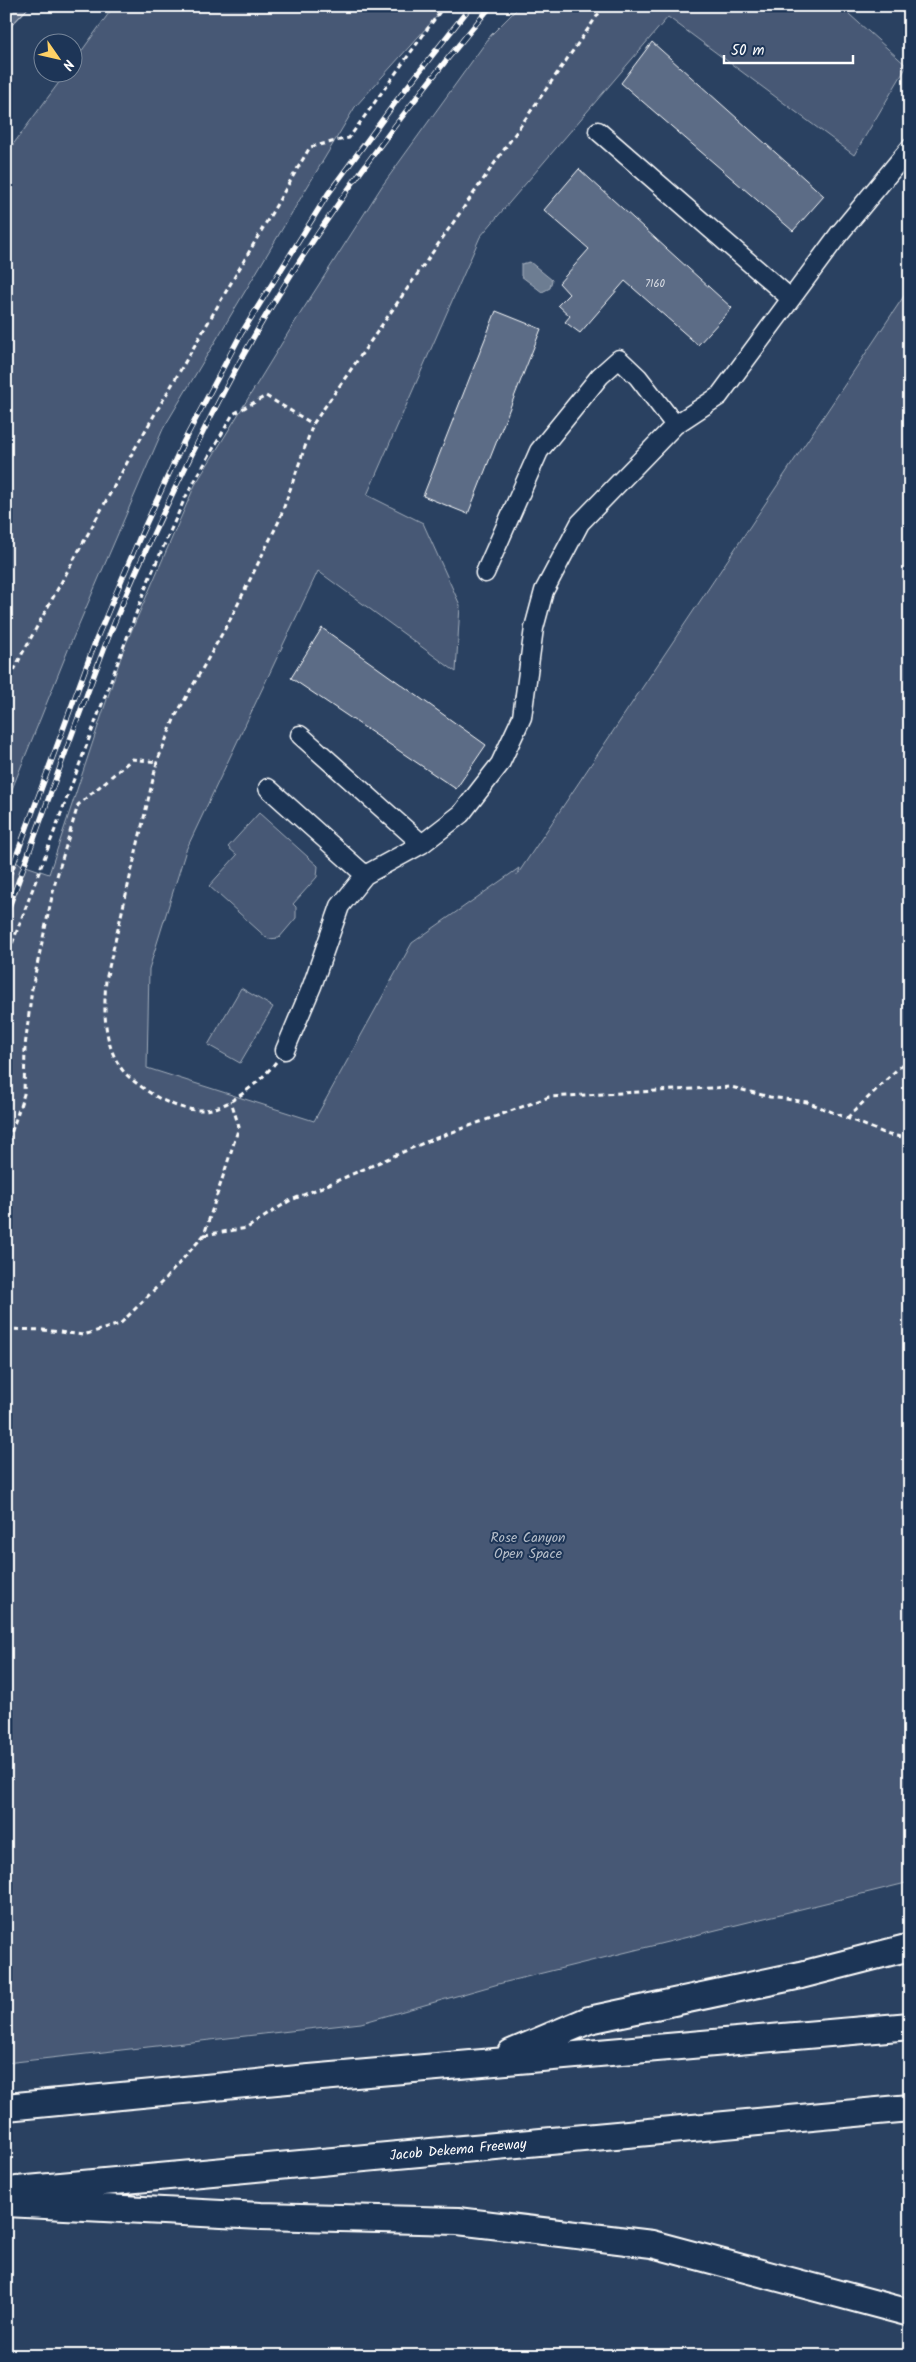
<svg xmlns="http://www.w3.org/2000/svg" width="916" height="2362" font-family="Kalam,sans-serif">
	<rect width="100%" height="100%" fill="#2a4161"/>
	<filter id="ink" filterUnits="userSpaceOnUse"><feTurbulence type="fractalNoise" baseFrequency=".02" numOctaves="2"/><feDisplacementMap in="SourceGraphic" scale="10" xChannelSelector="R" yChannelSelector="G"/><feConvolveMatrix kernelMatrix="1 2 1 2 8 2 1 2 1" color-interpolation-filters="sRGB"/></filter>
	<g filter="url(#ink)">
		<!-- green -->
		<path fill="#465975" stroke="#a2acba" d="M114 6H446L355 107 163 429 70 645 6 804V154L66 73 72 72 73 63Z
			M520 6H840L907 66 854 155 668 17 480 237 367 495 423 523 460 605 456 672 318 571 186 850 149 969 147 1068 314 1121 412 943 519 868 517 875 910 287V1882L502 1983 361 2023 6 2063V859L49 874 124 648 195 485 293 325 382 186 491 35Z
			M259 813 318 866 317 877 293 904 296 907V918L279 938 268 939 209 886 237 855 228 847Z
			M241 988 273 1007 240 1063 208 1045Z"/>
		<!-- water -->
		<path fill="#6d7d92" stroke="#a7b1be" d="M530 262 552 280 550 288 542 292 521 276V264Z"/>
		<!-- building -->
		<path fill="#5b6c86" stroke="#fff" d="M6 6H30L6 31Z
			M652 42 824 196 793 231 621 83Z
			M579 169 732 308 698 345 625 281 580 333 565 322 570 316 558 305 569 294 559 283 589 249 544 210Z
			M496 311 541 329 468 514 423 496Z
			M322 628 486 745 456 789 291 678Z"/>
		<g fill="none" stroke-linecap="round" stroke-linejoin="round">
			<defs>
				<path id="minor" d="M598 131 790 298
					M485 573 539 451 600 376 619 359 638 377 675 425
					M300 735 422 844
					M268 788 365 875
					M285 1050 312 986 340 906 365 875 422 844 461 814 500 764 522 717 534 628 544 591 580 523 675 425 719 396 839 234 910 148"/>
				<path id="highway" d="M511 2053 589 2020 801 1975 910 1947
					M6 2107 298 2079 910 2026
					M17 2190 910 2108
					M6 2203 261 2216 458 2221 652 2244 910 2313"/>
			</defs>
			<!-- minor casing -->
			<use href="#minor" stroke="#fff" stroke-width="21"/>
			<!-- highway casing -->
			<use href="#highway" stroke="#fff" stroke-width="30"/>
			<!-- path -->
			<path stroke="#fff" stroke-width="3" stroke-dasharray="5 4" stroke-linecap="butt" d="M6 687 22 654 134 450 310 147 349 138 444 6
				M6 960 149 579 185 498 233 414 266 396 313 424
				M276 1062C261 1081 229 1109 204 1110 183 1111 164 1102 147 1091 137 1083 126 1077 119 1065 103 1040 104 1008 106 980L157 762 175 717 231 618 279 521 313 424 604 6
				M847 1118 910 1057
				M6 1149 24 1094 25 1047 32 988 55 883 78 805 132 759 157 762
				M204 1235 247 1228 289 1201 348 1176 428 1141 549 1097 731 1087 770 1097 807 1102 889 1135 910 1138
				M6 1329 43 1330 83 1335 120 1324 165 1279 204 1235 239 1127 231 1101"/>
			<!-- minor -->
			<use href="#minor" stroke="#1d3557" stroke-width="18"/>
			<!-- highway -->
			<use href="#highway" stroke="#1d3557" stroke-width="26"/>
			<defs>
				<path id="rail" d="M6 884 96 640 139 539 184 441 241 334 328 194 397 100 471 6
					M6 915C39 826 71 735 105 646 139 559 181 474 224 391 296 252 391 125 491 6"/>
			</defs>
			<!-- rail casing -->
			<use href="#rail" stroke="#fff" stroke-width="5.5"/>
			<!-- rail -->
			<use href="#rail" stroke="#1d3557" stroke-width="4" stroke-dasharray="11" stroke-linecap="butt"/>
		</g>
	</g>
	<g text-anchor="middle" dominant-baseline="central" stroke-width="4" stroke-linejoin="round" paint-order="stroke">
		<!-- number labels -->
		<g font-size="11" fill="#d6dae1">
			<text x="655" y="284">7160</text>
		</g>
		<!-- park labels -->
		<g font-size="14" fill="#b5bdc8" stroke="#1d3557">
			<text x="528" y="1538">Rose Canyon<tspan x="528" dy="16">Open Space</tspan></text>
		</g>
		<!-- street labels -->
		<g font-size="14" fill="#fff" stroke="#1d3557">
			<text transform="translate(458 2150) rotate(-5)">Jacob Dekema Freeway</text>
		</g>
	</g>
	<!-- margin -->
	<rect width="916" height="2362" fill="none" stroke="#1d3557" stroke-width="25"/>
	<rect x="12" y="12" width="891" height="2337" fill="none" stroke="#fff" stroke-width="2" filter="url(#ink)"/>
	<!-- north arrow -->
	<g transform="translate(58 58) rotate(124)"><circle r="24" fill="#1d3557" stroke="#77869a"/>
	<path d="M0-4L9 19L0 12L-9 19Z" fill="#ffd166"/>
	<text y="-8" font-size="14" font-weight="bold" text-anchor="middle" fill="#ffffff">N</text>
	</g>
	<!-- scale -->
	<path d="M724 55v8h129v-8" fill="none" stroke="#ffffff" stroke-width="2.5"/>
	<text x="731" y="55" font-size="15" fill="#ffffff" stroke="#1d3557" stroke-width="4" paint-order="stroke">50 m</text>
</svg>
